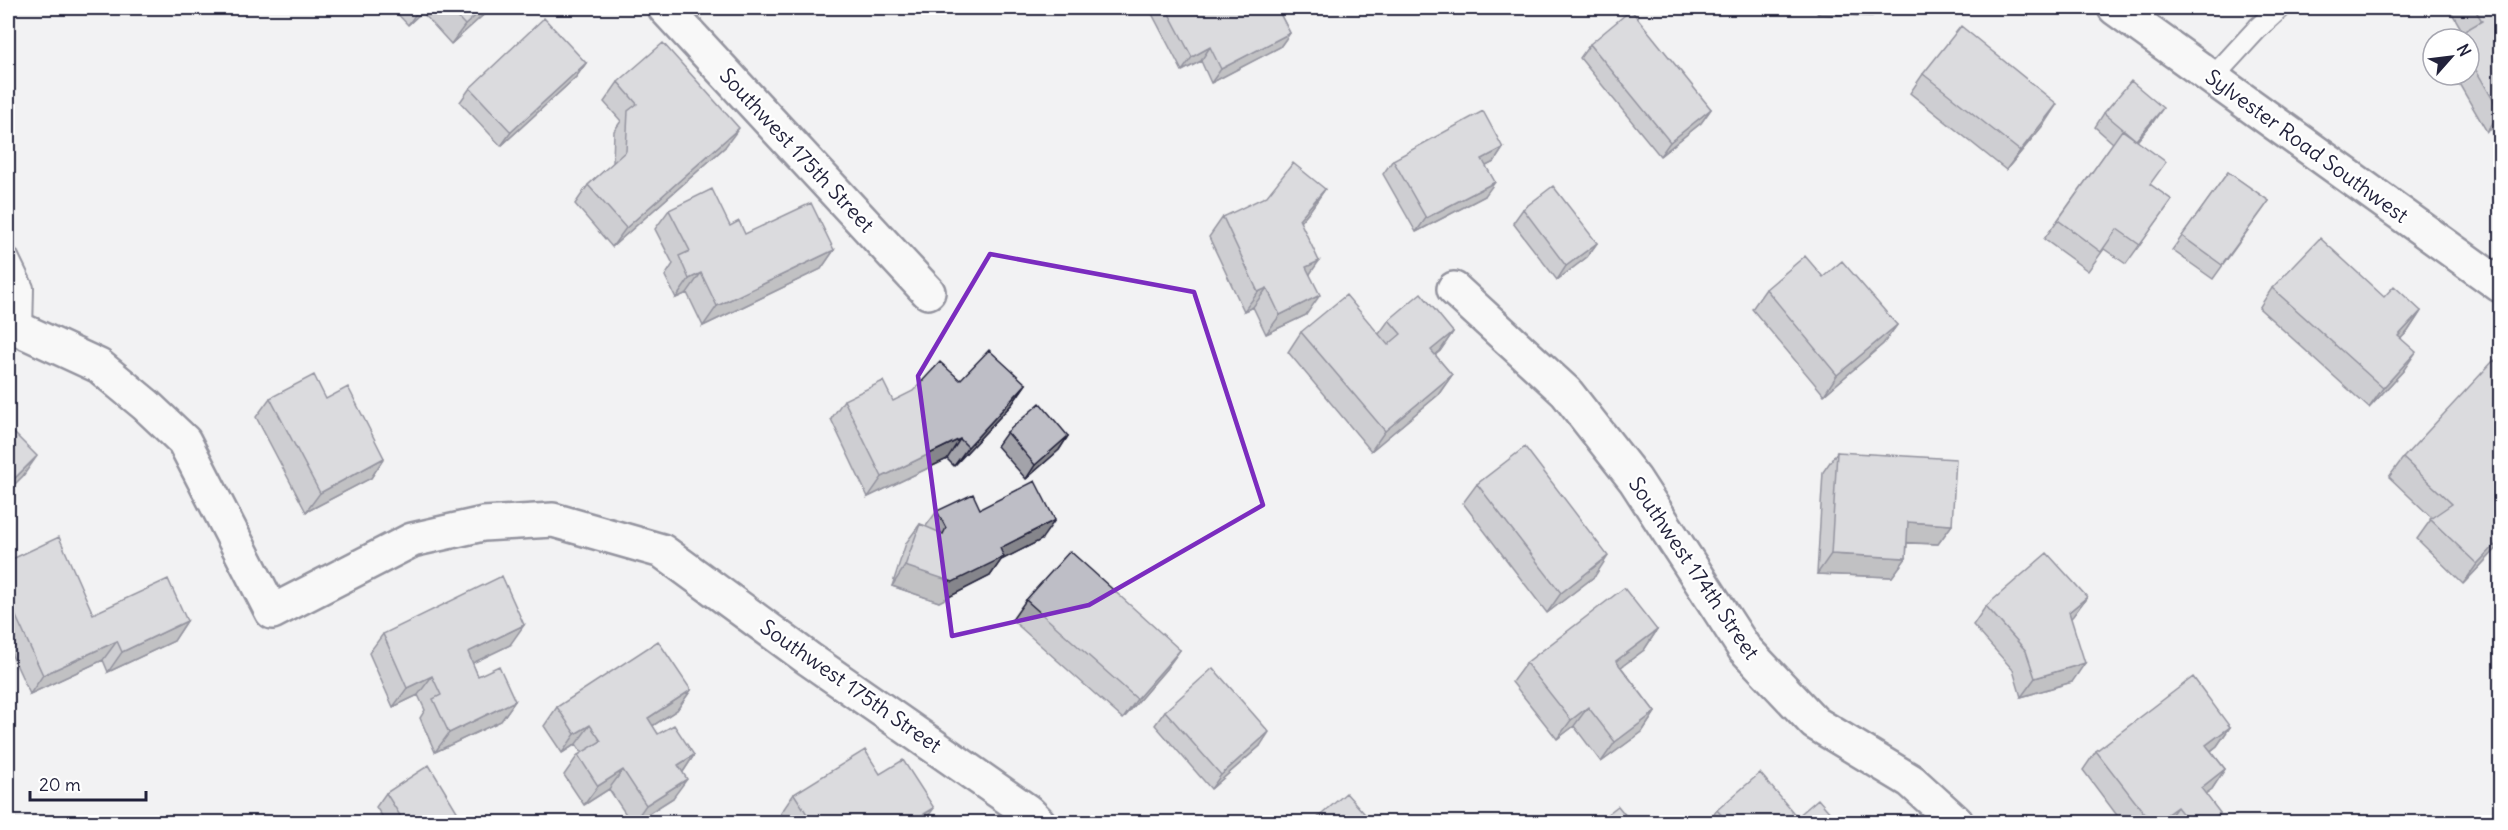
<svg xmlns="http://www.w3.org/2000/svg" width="2508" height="830" font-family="Delius,sans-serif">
	<rect width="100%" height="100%" fill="#f2f2f3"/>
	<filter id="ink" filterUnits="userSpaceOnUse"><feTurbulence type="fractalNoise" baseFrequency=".0167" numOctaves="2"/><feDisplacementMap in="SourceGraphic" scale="12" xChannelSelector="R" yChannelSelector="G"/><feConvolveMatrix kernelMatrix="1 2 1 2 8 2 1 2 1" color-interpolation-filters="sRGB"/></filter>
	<g filter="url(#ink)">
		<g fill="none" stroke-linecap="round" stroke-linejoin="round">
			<defs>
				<path id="service" d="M2212 78 2258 28 2280 8
					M8 257 23 288 22 331"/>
				<path id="minor" d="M665 8 928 292
					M1454 289 1566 392 1635 480 1744 648 1815 723 1911 781 1956 822
					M8 324 99 366 146 405 184 441 272 612 412 540 483 524 553 520 662 551 809 659 1027 811 1038 822"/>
				<path id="tertiary" d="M2115 8 2500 285"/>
			</defs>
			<!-- service casing -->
			<use href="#service" stroke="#22223b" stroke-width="24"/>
			<!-- minor casing -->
			<use href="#minor" stroke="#22223b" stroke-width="38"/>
			<!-- tertiary casing -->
			<use href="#tertiary" stroke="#22223b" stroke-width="38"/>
			<!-- service -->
			<use href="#service" stroke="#fff" stroke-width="20"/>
			<!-- minor -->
			<use href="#minor" stroke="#fff" stroke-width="33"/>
			<!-- tertiary -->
			<use href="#tertiary" stroke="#fff" stroke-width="33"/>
		</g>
		<!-- wall -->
		<path fill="#a3a3aa" stroke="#22223b" stroke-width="1.5" d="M392 8H491L451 44 422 12 408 25Z
			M1149 8H1277L1290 33 1280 47 1211 83 1201 61 1182 71Z
			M1813 8H1882L1872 16 1818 14Z
			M2449 8H2500V123L2487 132 2454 75H2469V39H2454L2456 36 2463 32Z
			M1590 44 1711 109 1701 123 1660 156 1580 58Z
			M586 63 576 77 501 146 460 102 470 88Z
			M1923 74 2044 124 2006 170 1910 93Z
			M618 82 725 147 612 247 575 204 588 185 613 163 614 131 621 121 604 102Z
			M2104 113 2153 122 2137 141 2150 185 2172 200 2126 264 2104 249 2088 271 2044 239 2113 143 2095 127Z
			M1503 148 1494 162 1486 166 1485 196 1416 232 1383 174 1393 160Z
			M2228 172 2269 201 2213 279 2172 250Z
			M1325 189 1311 209 1300 222 1310 274 1306 315 1266 334 1253 307 1244 311 1209 237 1223 217Z
			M1523 209 1597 243 1587 257 1557 280 1513 223Z
			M669 210 730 226 745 234 834 250 821 269 703 326 687 293 676 298 665 276 673 264 655 229Z
			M1823 277 1897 325 1883 344 1824 395 1752 309 1766 289Z
			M2272 288 2384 297 2421 311 2408 331 2401 338 2403 371 2369 408 2259 308Z
			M1389 320 1453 332 1440 351 1435 355 1452 375 1438 395 1371 451 1288 352 1301 332 1379 334Z
			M960 380 1026 384 1012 404 954 466 947 459 868 497 831 419 844 400 893 401Z
			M270 398 326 399 384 458 371 478 306 512 256 417Z
			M1007 432 1068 436 1059 450 1026 479 997 446Z
			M1837 452 1952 525 1938 544 1907 543 1906 558 1892 577 1817 574 1823 472Z
			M2403 458 2500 473V545L2463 584 2417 539 2432 518 2389 477Z
			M1477 484 1595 576 1547 613 1463 503Z
			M937 511 1041 540 1001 560 990 576 939 602 892 586 906 543 920 524 926 526Z
			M8 561 93 614 187 621 174 641 108 672 103 660 30 694 8 647Z
			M2087 597 2071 618 2072 682 2021 697 2013 670 1973 625 1986 606Z
			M1026 600 1180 650 1166 669 1123 719 1012 620Z
			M1657 630 1644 650 1621 667 1655 712 1642 732 1601 762 1574 726 1557 739 1512 682 1526 663Z
			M383 634 510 645 472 663 478 676 515 701 501 721 435 752 420 718 425 710 418 695 393 707 369 653Z
			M691 690 677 710 652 726 658 734 694 755 683 772 673 798 635 822H631L609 789 584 805 564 775 578 755 582 753 576 744 562 753 544 726 557 707Z
			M1165 711 1260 746 1211 789 1155 725Z
			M2230 727 2217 746 2211 751 2225 769 2212 789 2205 794 2220 813 2213 822H2122L2083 770 2096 751Z
			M880 774 924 822H786L781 813 794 794Z
			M386 793 452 822H386L376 807Z
			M1717 810 1797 817 1838 822H1708Z"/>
		<!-- shaded-wall -->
		<path fill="#85858b" stroke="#22223b" stroke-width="1.5" d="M420 8H425L422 12 408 25Z
			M484 8H491L451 44 465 25Z
			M1823 8H1882L1872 16 1818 14Z
			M1290 33 1280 47 1211 83 1221 69Z
			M1210 47 1201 61 1182 71 1192 57Z
			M586 63 576 77 501 146 511 132Z
			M2057 104 2044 124 2006 170 2020 151Z
			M2163 108 2153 122 2126 154 2136 140Z
			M1711 109 1701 123 1660 156 1670 142Z
			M2500 112V123L2487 132Z
			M739 128 725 147 612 247 626 228Z
			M1503 148 1494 162 1472 173 1482 159Z
			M1495 182 1485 196 1416 232 1426 218Z
			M1325 189 1311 209 1285 239 1299 219Z
			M1597 243 1587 257 1557 280 1566 266Z
			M834 250 821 269 703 326 717 306Z
			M1319 261 1305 281 1306 267Z
			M701 273 687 293 676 298 689 279Z
			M1267 288 1253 307 1244 311 1258 292Z
			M1320 295 1306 315 1266 334 1280 315Z
			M2421 311 2408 331 2385 355 2398 336Z
			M1897 325 1883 344 1824 395 1837 375Z
			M1453 332 1440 351 1417 370 1431 350Z
			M2416 352 2403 371 2369 408 2383 388Z
			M1452 375 1438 395 1371 451 1385 431Z
			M1026 384 1012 404 954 466 968 447Z
			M1068 436 1059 450 1026 479 1035 465Z
			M960 439 947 459 868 497 882 477Z
			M37 456 23 476 8 491V485Z
			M384 458 371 478 306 512 320 493Z
			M1055 520 1041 540 1001 560 990 576 939 602 892 586 905 566 1000 548Z
			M1908 522 1952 525 1938 544 1895 542Z
			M2500 540V545L2463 584 2477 564Z
			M1831 554 1906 558 1892 577 1817 574Z
			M1608 556 1595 576 1547 613 1561 593Z
			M2087 597 2073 616 2056 631 2069 612Z
			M187 621 174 641 108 672 122 652Z
			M524 625 510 645 454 672 468 652Z
			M1657 630 1644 650 1602 681 1616 661Z
			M117 641 103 660 30 694 43 675Z
			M1180 650 1166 669 1123 719 1137 699Z
			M2085 663 2072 682 2021 697 2035 678Z
			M432 676 418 695 393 707 407 688Z
			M691 690 677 710 634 738 648 718Z
			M515 701 501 721 435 752 449 733Z
			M1588 707 1574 726 1557 739 1571 720Z
			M1655 712 1642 732 1601 762 1615 742Z
			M590 725 576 744 562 753 575 734Z
			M2230 727 2217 746 2193 764 2206 745Z
			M1269 732 1260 746 1211 789 1221 775Z
			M694 755 681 775 678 765Z
			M2225 769 2212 789 2187 807 2201 788Z
			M623 770 609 789 584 805 598 786Z
			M687 779 673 798 635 822H634L646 805Z
			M2177 807 2166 822H2156Z
			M934 808 924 822H911Z
			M458 813 452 822H443Z
			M2220 813 2213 822H2207Z"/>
		<!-- building -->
		<path fill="#bebec6" stroke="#22223b" stroke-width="1.5" d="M449 8H484L465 25Z
			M1166 8H1277L1290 33 1221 69 1210 47 1192 57Z
			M2474 8H2500V112L2469 58V39H2458L2456 36 2482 21Z
			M1631 10 1711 109 1670 142 1590 44Z
			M544 18 586 63 511 132 470 88Z
			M1961 26 2057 104 2020 151 1923 74Z
			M663 43 739 128 626 228 588 185 626 151 628 111 637 104 618 82Z
			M2131 81 2163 108 2136 140 2104 113Z
			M1483 111 1503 148 1482 159 1495 182 1426 218 1393 160Z
			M2122 130 2166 162 2150 184 2172 200 2140 245 2117 229 2101 252 2058 220Z
			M1293 163 1325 189 1299 219 1319 261 1306 267 1320 295 1280 315 1267 288 1258 292 1223 217 1267 196Z
			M2228 172 2269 201 2222 265 2182 236Z
			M1553 186 1597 243 1566 266 1523 209Z
			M712 189 730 226 739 221 745 234 811 203 834 250 717 306 701 273 689 279 679 256 690 251 669 210Z
			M2320 238 2384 297 2394 286 2421 311 2398 336 2416 352 2383 388 2272 288Z
			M1805 256 1823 277 1842 261 1897 325 1837 375 1766 289Z
			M1421 293 1453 332 1431 350 1452 375 1385 431 1301 332 1346 295 1388 345 1401 334 1389 320Z
			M989 350 1026 384 968 447 960 439 882 477 844 400 883 381 893 401 913 391 940 362 960 380Z
			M2494 360 2500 366V466L2497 470 2500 473V540L2477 564 2430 519 2452 504 2403 458Z
			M314 375 326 399 348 387 384 458 320 493 270 398Z
			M1040 403 1068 436 1035 465 1007 432Z
			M8 427 37 456 8 485Z
			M1525 447 1608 556 1561 593 1477 484Z
			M1837 452 1956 459 1952 525 1908 522 1906 558 1831 554Z
			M1035 481 1055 520 1000 548 1004 557 953 582 905 566 920 524 943 534 946 528 937 511 973 494 980 509Z
			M59 537 93 614 168 579 187 621 122 652 117 641 43 675 8 599V561Z
			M1070 551 1180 650 1137 699 1026 600Z
			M2047 553 2087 597 2069 612 2085 663 2035 678 2026 651 1986 606Z
			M502 576 524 625 468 652 478 676 499 666 515 701 449 733 433 699 441 695 432 676 407 688 383 634Z
			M1624 588 1657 630 1616 661 1655 712 1615 742 1588 707 1571 720 1526 663Z
			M658 641 691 690 648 718 658 734 674 725 694 755 678 765 687 779 646 805 623 770 598 786 578 755 601 741 590 725 575 734 557 707Z
			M1213 668 1269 732 1221 775 1165 711Z
			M2193 677 2230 727 2206 745 2225 769 2201 788 2220 813 2207 822H2189L2177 807 2156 822H2151L2096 751Z
			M865 750 880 774 903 760 934 808 911 822H812L794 794Z
			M429 765 458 813 443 822H404L386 793Z
			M1760 773 1797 817 1818 799 1838 822H1728L1717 810Z
			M1346 793 1372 822H1313Z
			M1618 806 1631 822H1597Z"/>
	</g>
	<!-- marked area -->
	<path d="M0 0H2508V830H0ZM990 254 1194 292 1263 505 1089 605 952 636 918 376Z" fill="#f2f2f3" fill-opacity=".55" fill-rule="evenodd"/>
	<path fill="none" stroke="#7b2cbf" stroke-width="4.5" stroke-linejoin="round" d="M990 254 1194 292 1263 505 1089 605 952 636 918 376Z"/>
	<g text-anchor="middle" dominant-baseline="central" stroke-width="4.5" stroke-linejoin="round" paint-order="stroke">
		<!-- street labels -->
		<g font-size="21" fill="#22223b" stroke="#fff">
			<text transform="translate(2307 146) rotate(36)">Sylvester Road Southwest</text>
			<text transform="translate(797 150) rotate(47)">Southwest 175th Street</text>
			<text transform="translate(1694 568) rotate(56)">Southwest 174th Street</text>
			<text transform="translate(851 686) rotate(35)">Southwest 175th Street</text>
		</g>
	</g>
	<!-- margin -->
	<rect width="2508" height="830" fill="none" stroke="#fff" stroke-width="30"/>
	<rect x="15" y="15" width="2478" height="800" fill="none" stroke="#22223b" stroke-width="2" filter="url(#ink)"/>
	<!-- north arrow -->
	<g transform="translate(2451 57) rotate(62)"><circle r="28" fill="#ffffff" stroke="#a7a7b1" stroke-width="1.5"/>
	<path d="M0-4.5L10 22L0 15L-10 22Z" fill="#22223b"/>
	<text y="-9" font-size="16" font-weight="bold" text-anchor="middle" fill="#22223b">N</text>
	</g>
	<!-- scale -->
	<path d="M30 791v9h116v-9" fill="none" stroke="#22223b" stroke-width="3"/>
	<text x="39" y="791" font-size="18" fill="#22223b" stroke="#ffffff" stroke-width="4.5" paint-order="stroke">20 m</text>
</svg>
